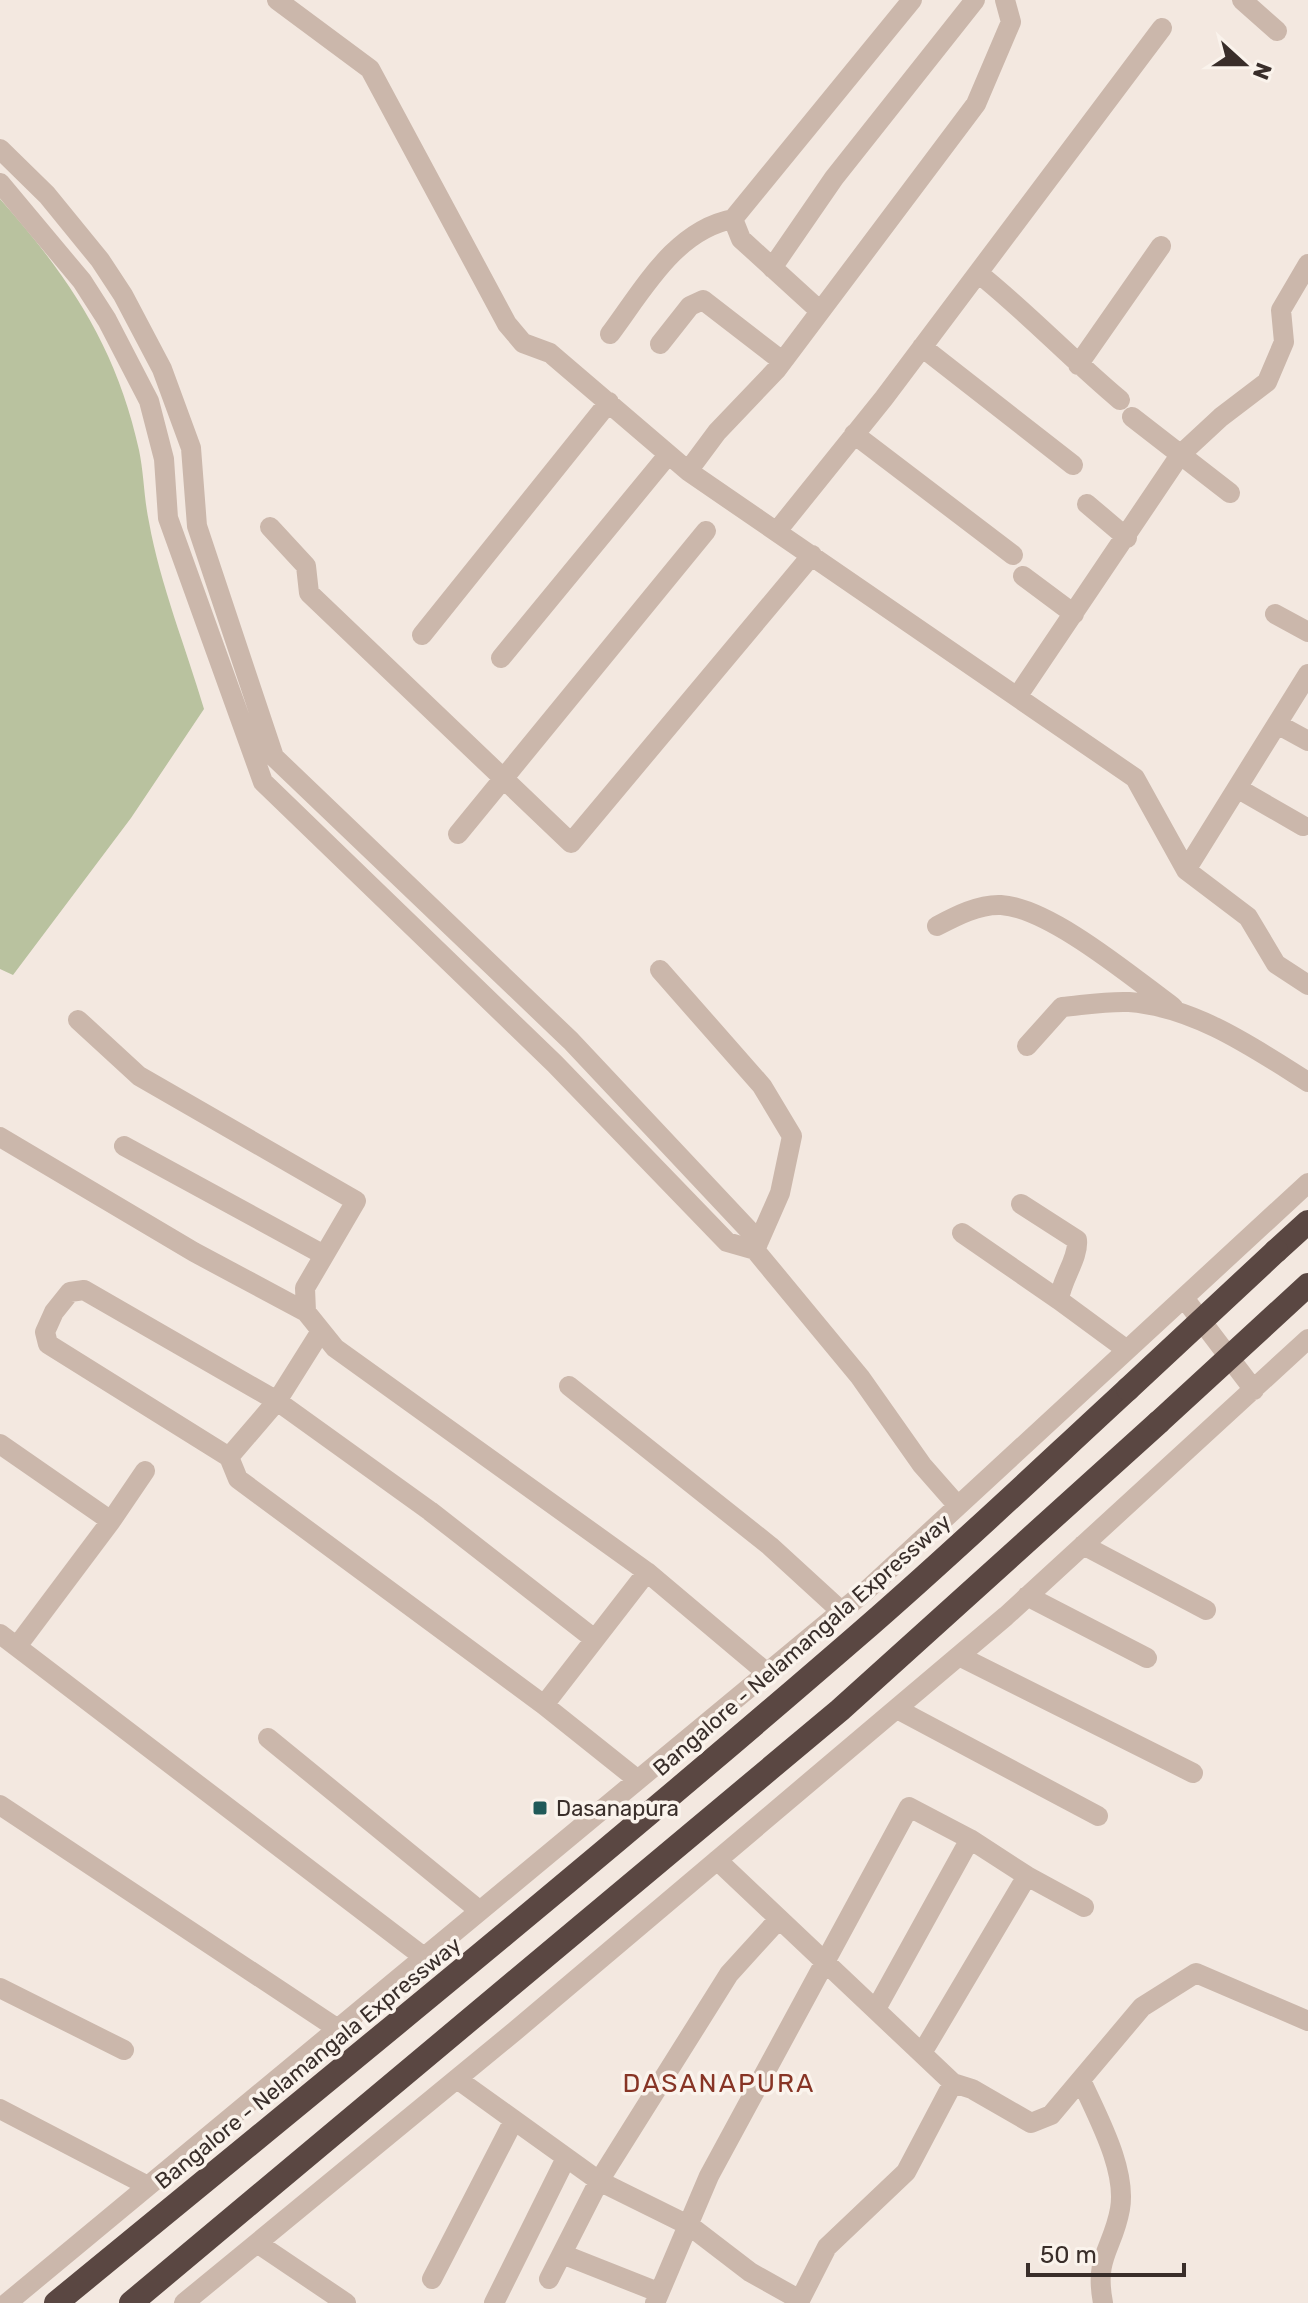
<svg xmlns="http://www.w3.org/2000/svg" width="1308" height="2303" viewBox="0 0 1308 2303" font-family="Rubik,sans-serif">
<style>
.green{fill:#b9c29f}
.lines{fill:none;stroke-linecap:round;stroke-linejoin:round}
.minor{stroke:#cbb7ab;stroke-width:20}
.highway{stroke:#5a4742;stroke-width:24}
.highway-bridge{stroke:#5a4742;stroke-width:24}
.poi-dot{fill:#205a59;stroke:#faf3ec;stroke-width:3}
.labels{text-anchor:middle;dominant-baseline:central;stroke-width:7;stroke-linejoin:round;paint-order:stroke}
.street-label{font-size:22px;fill:#392e2a;stroke:#faf3ec}
.poi-label{font-size:22px;fill:#392e2a;stroke:#faf3ec;text-anchor:start}
.quarter-label{font-size:26px;letter-spacing:2px;fill:#873425;stroke:#faf3ec}
</style>
<rect width="100%" height="100%" fill="#f3e8e0"/>
<path class="green" d="M 0,199 C 68,275 117,348 139,450 C 144,474 144,499 149,522 C 160,584 186,648 204,709 L 131,818 L 13,975 L 0,969 Z"/>
<g class="lines">
<path class="minor" d="M 277,0 L 370,69 L 507,324 L 523,343 L 550,353 L 688,471 L 1135,778 L 1186,870 L 1248,917 L 1276,964 L 1308,985
M 1242,0 L 1277,31
M 0,149 L 47,195 L 100,260 L 123,295 L 162,369 L 191,448 L 197,526 L 274,757 L 571,1041 L 759,1241
M 0,183 L 82,281 L 107,320 L 149,401 L 164,459 L 168,518 L 263,782 L 555,1064 L 727,1242 L 755,1250 L 860,1377 L 922,1465 L 958,1506
M 772,268 L 834,178 L 975,0
M 978,273 C 1028,313 1071,359 1120,400
M 820,311 L 741,239 L 733,219 L 912,0
M 610,334 C 643,290 675,230 733,219
M 660,344 L 690,306 L 703,300 L 782,361
M 922,347 L 1073,465
M 1078,365 L 1161,246
M 1132,417 L 1230,493
M 854,434 L 1013,555
M 688,471 L 717,432 L 777,369 L 976,104 L 1011,22 L 1005,0
M 1087,504 L 1127,538
M 270,527 L 306,566 L 309,593 L 571,843 L 812,555
M 777,531 L 884,398 L 1162,28
M 1023,576 L 1074,614
M 1275,614 L 1308,632
M 422,635 L 609,402
M 501,658 L 668,455
M 1017,697 L 1180,455 L 1221,417 L 1267,382 L 1284,342 L 1281,310 L 1308,264
M 1277,724 L 1308,741
M 1237,788 L 1303,826
M 458,834 L 706,531
M 1186,870 L 1308,674
M 937,926 C 956,916 979,904 1001,905 C 1050,908 1132,977 1173,1007
M 660,970 L 762,1086 L 792,1136 L 780,1193 L 755,1250
M 78,1020 L 139,1076 L 356,1201 L 305,1288 L 306,1312 L 335,1348 L 647,1572 L 767,1673
M 1027,1046 L 1062,1007 C 1084,1005 1107,1001 1129,1002 C 1195,1007 1254,1048 1308,1082
M 0,1137 L 194,1252 L 306,1312
M 124,1146 L 324,1255
M 1021,1204 L 1077,1240 C 1079,1258 1061,1280 1059,1300 L 1127,1350
M 962,1233 L 1059,1300
M 1184,1298 L 1254,1390
M 569,1386 L 770,1546 L 841,1611
M 0,1444 L 111,1521 L 18,1645
M 229,1457 L 277,1401 L 321,1331
M 111,1521 L 145,1471
M 1083,1545 L 1206,1610
M 1027,1596 L 1147,1658
M 0,1634 L 425,1958
M 593,1638 L 430,1511 L 277,1401 L 84,1290 L 70,1292 L 54,1312 L 45,1332 L 48,1344 L 229,1457 L 238,1479 L 544,1705 L 638,1780
M 959,1656 L 1193,1773
M 544,1705 L 647,1572
M 897,1709 L 1098,1816
M 268,1738 L 480,1911
M 0,1805 L 338,2029
M 1027,1876 L 1084,1907
M 0,1988 L 124,2050
M 876,2009 L 970,1839 L 1027,1876 L 922,2053
M 457,2079 L 599,2181 L 690,2226 L 750,2272 L 800,2300 L 827,2247 L 906,2172 L 953,2083 L 717,1860
M 1081,2080 C 1097,2116 1127,2169 1120,2209 C 1113,2249 1094,2256 1103,2303
M 953,2083 L 972,2089 L 1031,2123 L 1051,2115 L 1142,2007 L 1196,1973 L 1308,2021
M 0,2109 L 148,2186
M 257,2243 L 346,2303
M 562,2254 L 658,2292
M 432,2279 L 514,2120
M 549,2279 L 599,2181 L 729,1974 L 779,1919
M 7,2303 L 867,1590 L 1308,1183
M 184,2303 L 515,2031 L 1006,1616 L 1308,1339
M 494,2303 L 566,2158
M 655,2303 L 709,2176 L 909,1807 L 970,1839"/>
<path class="highway" d="M 1276,1251 L 1308,1222
M 56,2303 C 324,2083 594,1864 856,1637 C 949,1557 1038,1472 1128,1389
M 131,2303 L 840,1710 L 1159,1422"/>
<path class="highway-bridge" d="M 1128,1389 L 1276,1251
M 1159,1422 L 1308,1285"/>
</g>
<rect class="poi-dot" x="532" y="1800" width="16" height="16" rx="4"/>
<g class="labels">
<g class="street-label">
<text transform="translate(802 1645) rotate(-41)">Bangalore - Nelamangala Expressway</text>
<text transform="translate(308 2063) rotate(-39)">Bangalore - Nelamangala Expressway</text>
</g>
<g class="poi-label">
<text x="556" y="1808">Dasanapura</text>
</g>
<g class="quarter-label">
<text x="719" y="2083">DASANAPURA</text>
</g>
</g>
<g transform="translate(1244 64) rotate(111)" stroke="#faf3ec" stroke-width="6" paint-order="stroke">
<path d="M0-6L14 30L0 20L-14 30Z" fill="#392e2a"/>
<text y="-12" font-size="22" font-weight="bold" text-anchor="middle" fill="#392e2a">N</text>
</g>
<path d="M1028 2263v12h156v-12" fill="none" stroke="#392e2a" stroke-width="4"/>
<text x="1040" y="2263" font-size="24" fill="#392e2a" stroke="#faf3ec" stroke-width="6" paint-order="stroke">50 m</text>
</svg>
